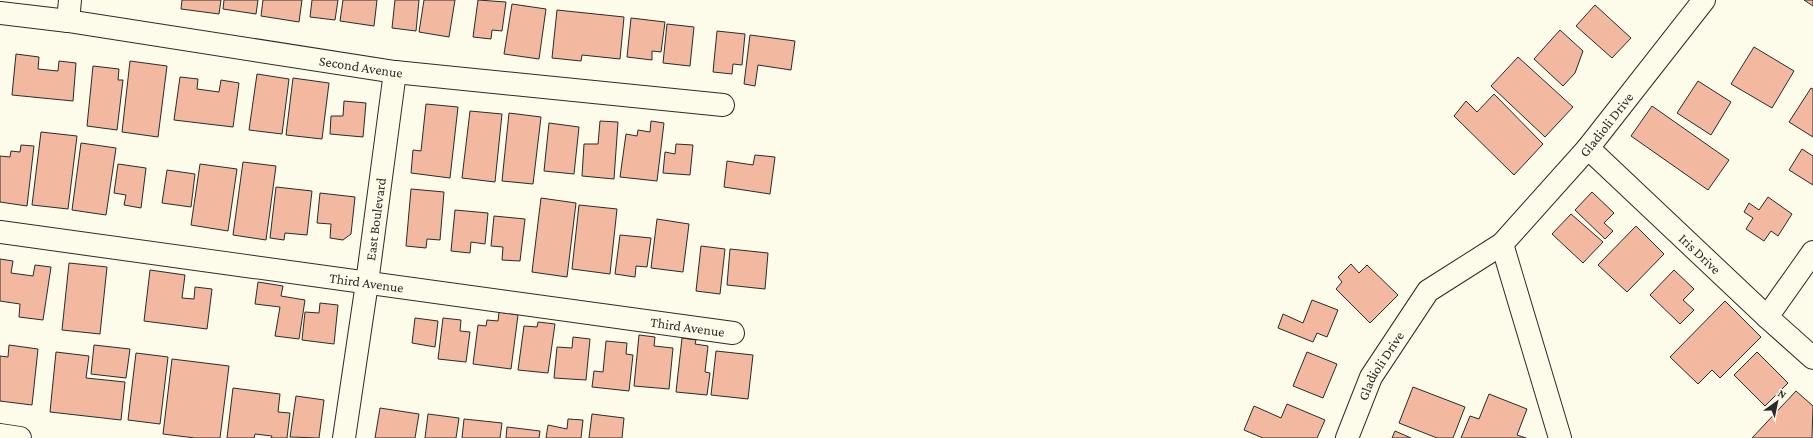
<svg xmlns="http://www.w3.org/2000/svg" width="1813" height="438" viewBox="0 0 1813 438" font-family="'Crimson Pro',serif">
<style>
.building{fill:#f2b8a0;stroke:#2b2b2b}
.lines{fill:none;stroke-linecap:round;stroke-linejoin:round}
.minor-casing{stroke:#2b2b2b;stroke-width:24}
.minor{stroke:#fdfbea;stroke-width:22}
.labels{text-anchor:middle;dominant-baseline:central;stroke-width:3;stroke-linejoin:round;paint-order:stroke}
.street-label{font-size:14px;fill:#2b2b2b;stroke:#fdfbea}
</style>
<rect width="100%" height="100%" fill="#fdfbea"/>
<path class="building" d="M 182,0 L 221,0 L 219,14 L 181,9 Z
M 224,0 L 258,0 L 256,14 L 223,9 Z
M 263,0 L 302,0 L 299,22 L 261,16 Z
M 312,0 L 338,0 L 335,20 L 310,17 Z
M 343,0 L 377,0 L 374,26 L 340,21 Z
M 395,0 L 419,0 L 416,31 L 392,28 Z
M 424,0 L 455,0 L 449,37 L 419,32 Z
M 478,0 L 506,2 L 502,31 L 492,30 L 491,39 L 473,37 Z
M 1804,0 L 1813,0 L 1813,6 Z
M 512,4 L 546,9 L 539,59 L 504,54 Z
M 1595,5 L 1631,38 L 1612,58 L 1576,26 Z
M 557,10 L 624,17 L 620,59 L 582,55 L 581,61 L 552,58 Z
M 631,18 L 665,22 L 661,52 L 652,51 L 652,60 L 627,57 Z
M 667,24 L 694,27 L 690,66 L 663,63 Z
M 1560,30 L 1583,51 L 1575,73 L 1563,86 L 1534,59 Z
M 717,31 L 745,34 L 742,65 L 733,64 L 732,74 L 713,72 Z
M 750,35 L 795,41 L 791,70 L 758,65 L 755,86 L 744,84 Z
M 1754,47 L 1794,71 L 1772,108 L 1731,84 Z
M 16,54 L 39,57 L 38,69 L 58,71 L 59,61 L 76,63 L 73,101 L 12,95 Z
M 1518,57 L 1573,107 L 1545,137 L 1491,86 Z
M 130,61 L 167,66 L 158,137 L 122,132 Z
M 93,66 L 119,69 L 118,80 L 123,80 L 117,130 L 87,126 Z
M 257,74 L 289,79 L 282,134 L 249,130 Z
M 180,77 L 198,79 L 197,89 L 219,92 L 221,80 L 239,83 L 233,127 L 174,120 Z
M 293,78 L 329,83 L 322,139 L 286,135 Z
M 1698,81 L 1731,102 L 1711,135 L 1677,113 Z
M 1811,88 L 1813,89 L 1813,137 L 1789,122 Z
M 1494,94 L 1543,144 L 1514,175 L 1454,116 L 1466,101 L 1477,112 Z
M 344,101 L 366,103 L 363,137 L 330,134 L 331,116 L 343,116 Z
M 426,104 L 458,107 L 450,178 L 411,173 L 413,150 L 421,151 Z
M 1652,106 L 1729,160 L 1708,190 L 1631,136 Z
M 470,111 L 502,114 L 495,182 L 462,178 Z
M 509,113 L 541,117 L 533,184 L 502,181 Z
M 600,121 L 618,122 L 614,179 L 582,176 L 584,144 L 598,144 Z
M 651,121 L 664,123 L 657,181 L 620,177 L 626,134 L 637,136 L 638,130 L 650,132 Z
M 549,123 L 579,127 L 574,174 L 544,171 Z
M 41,132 L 77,136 L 68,209 L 32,205 Z
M 81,143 L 116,148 L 106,215 L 72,210 Z
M 676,144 L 693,145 L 690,175 L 663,173 L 665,152 L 675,154 Z
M 21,145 L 34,146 L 27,206 L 0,202 L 0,156 L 10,157 L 11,151 L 20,152 Z
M 1802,149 L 1813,156 L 1813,185 L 1789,170 Z
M 755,155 L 775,157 L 770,194 L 724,187 L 727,161 L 753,165 Z
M 243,162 L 276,166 L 266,240 L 233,235 Z
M 118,164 L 146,168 L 141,208 L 124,205 L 126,195 L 114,193 Z
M 200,164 L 237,169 L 228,231 L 191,225 Z
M 167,170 L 195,174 L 191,207 L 162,203 Z
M 276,187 L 312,191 L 307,235 L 285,233 L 284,240 L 270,238 Z
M 411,189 L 444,192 L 440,240 L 427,239 L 426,248 L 406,246 Z
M 1592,192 L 1614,213 L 1604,223 L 1613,231 L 1605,239 L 1575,210 Z
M 320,193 L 355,197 L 351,234 L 343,240 L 330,238 L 331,224 L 317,223 Z
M 1768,197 L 1792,214 L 1778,236 L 1771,231 L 1764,241 L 1746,229 L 1753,218 L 1744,212 L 1749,203 L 1759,210 Z
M 541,198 L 576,203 L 567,277 L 532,272 Z
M 579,205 L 617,209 L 610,274 L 572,269 Z
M 455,210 L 488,213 L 485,244 L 471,242 L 470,253 L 451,251 Z
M 1571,214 L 1603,242 L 1583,263 L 1552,234 Z
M 494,216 L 525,219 L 520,261 L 502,260 L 503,247 L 491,246 Z
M 657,219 L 689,224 L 683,272 L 651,268 Z
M 1636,226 L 1664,254 L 1627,292 L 1598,265 Z
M 620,235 L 651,238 L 647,267 L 636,266 L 635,277 L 615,274 Z
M 701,246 L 725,249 L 720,294 L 696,291 Z
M 730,249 L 768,253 L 765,289 L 727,285 Z
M 0,259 L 13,261 L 11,273 L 33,276 L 35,265 L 51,267 L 43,320 L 19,317 L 20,304 L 0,301 Z
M 69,263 L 107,267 L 100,334 L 62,330 Z
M 1351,264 L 1359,273 L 1367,265 L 1398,295 L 1370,323 L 1336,289 L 1342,282 L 1338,277 Z
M 150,270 L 185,275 L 182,298 L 194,299 L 195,287 L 212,289 L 207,329 L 144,321 Z
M 1674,270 L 1694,289 L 1683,300 L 1694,310 L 1680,324 L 1650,295 Z
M 258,282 L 283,286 L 281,296 L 305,300 L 299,339 L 275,336 L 280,307 L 255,304 Z
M 1312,300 L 1338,310 L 1327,337 L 1317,333 L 1313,342 L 1278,328 L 1283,314 L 1303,323 Z
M 1725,301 L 1761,337 L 1720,378 L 1712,370 L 1698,384 L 1670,357 Z
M 320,303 L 338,305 L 334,344 L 302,340 L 305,312 L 319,313 Z
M 499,312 L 518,315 L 511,369 L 473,364 L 478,325 L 486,326 L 487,320 L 498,321 Z
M 415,318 L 438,321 L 435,347 L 412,343 Z
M 443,318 L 461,320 L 460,331 L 470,332 L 466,362 L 438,359 Z
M 538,322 L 555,324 L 548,373 L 518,370 L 524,326 L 537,327 Z
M 639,335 L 655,337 L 654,346 L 673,348 L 669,389 L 634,386 Z
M 573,337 L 590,339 L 586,380 L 554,378 L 557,347 L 572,348 Z
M 682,338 L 696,340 L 695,344 L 708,346 L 705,372 L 710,373 L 707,395 L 676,392 Z
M 606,341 L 627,343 L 626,354 L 633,355 L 629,391 L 592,387 L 594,371 L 603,372 Z
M 9,345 L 38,349 L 32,405 L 0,401 L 0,356 L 8,357 Z
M 94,345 L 130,349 L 126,378 L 91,374 Z
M 716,351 L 753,355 L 748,399 L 711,395 Z
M 56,352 L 89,356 L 86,378 L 125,382 L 121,420 L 50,412 Z
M 1307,352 L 1337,364 L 1323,398 L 1293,386 Z
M 1757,352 L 1788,383 L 1765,406 L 1734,375 Z
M 136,353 L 168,357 L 160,424 L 128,420 Z
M 172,359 L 229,366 L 220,438 L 195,438 L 163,434 Z
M 1413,387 L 1465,407 L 1453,438 L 1437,438 L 1399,423 Z
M 233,388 L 280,394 L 278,412 L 290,413 L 287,438 L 271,438 L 272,436 L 255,434 L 254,438 L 227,438 Z
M 1796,391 L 1813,406 L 1812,438 L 1752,438 Z
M 1489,394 L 1527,409 L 1517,435 L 1526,438 L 1461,438 L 1470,416 L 1479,419 Z
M 296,396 L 324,400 L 319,438 L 290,437 Z
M 1287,404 L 1325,420 L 1317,438 L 1263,438 L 1244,430 L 1254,406 L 1281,418 Z
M 380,408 L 419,414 L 415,438 L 375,438 Z
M 428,414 L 459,418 L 456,438 L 425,438 Z
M 592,414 L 624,418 L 622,438 L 589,438 Z
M 464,419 L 502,423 L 500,438 L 462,438 Z
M 568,419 L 583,420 L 581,438 L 546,438 L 548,425 L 567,429 Z
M 507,427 L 540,431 L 539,438 L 506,438 Z
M 1395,431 L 1411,438 L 1392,438 Z"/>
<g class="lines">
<defs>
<g id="minor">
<path id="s1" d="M 0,13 L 68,21 L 395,72 L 723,105"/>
<path d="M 68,21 L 70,0"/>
<path id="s2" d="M 1588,148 L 1767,317 L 1813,358"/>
<path id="s3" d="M 0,232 L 733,333"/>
<path d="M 1502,244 L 1560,438"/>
<path d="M 1767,317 L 1813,252"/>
<path d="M 0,435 L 20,438"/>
<path id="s4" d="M 344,438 L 367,283 L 395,72"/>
<path id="s5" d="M 1347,438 L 1371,377 L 1428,291 L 1502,244 L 1588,148 L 1704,0"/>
</g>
</defs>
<use href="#minor" class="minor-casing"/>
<use href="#minor" class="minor"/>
</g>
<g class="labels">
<g class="street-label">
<text stroke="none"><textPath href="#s1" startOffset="365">Second Avenue</textPath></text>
<text stroke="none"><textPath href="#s5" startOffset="415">Gladioli Drive</textPath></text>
<text stroke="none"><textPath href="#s4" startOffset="221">East Boulevard</textPath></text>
<text stroke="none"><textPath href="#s2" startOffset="154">Iris Drive</textPath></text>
<text stroke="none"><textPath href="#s3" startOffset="370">Third Avenue</textPath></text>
<text stroke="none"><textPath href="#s3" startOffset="694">Third Avenue</textPath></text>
<text stroke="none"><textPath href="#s5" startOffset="80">Gladioli Drive</textPath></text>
</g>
</g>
<g transform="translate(1777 402) rotate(33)" stroke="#fdfbea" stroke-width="3" paint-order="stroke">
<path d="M0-3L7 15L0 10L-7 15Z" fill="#2b2b2b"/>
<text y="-6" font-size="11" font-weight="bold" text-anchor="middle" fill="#2b2b2b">N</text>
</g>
</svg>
